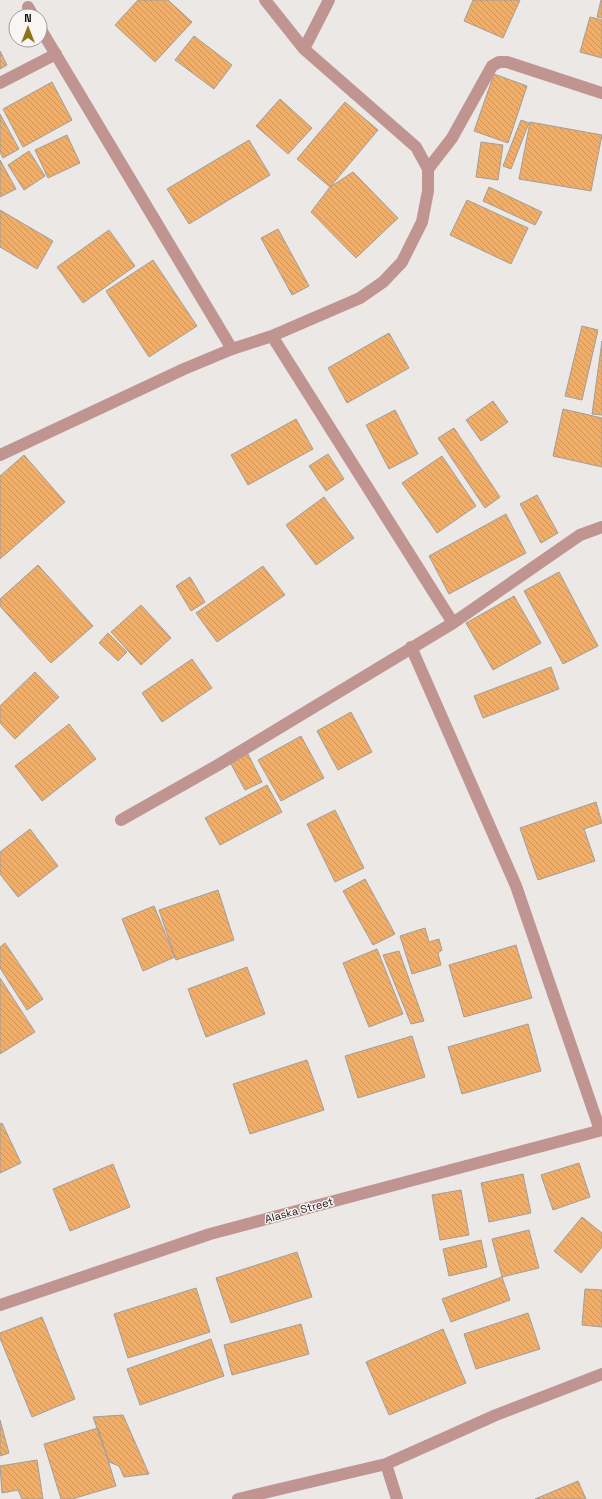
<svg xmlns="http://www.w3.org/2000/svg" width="602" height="1499" viewBox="0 0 602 1499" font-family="'Space Grotesk',sans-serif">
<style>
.building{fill:url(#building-back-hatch);stroke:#a19e9c}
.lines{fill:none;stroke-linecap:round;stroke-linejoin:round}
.minor{stroke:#c09490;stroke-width:12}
.labels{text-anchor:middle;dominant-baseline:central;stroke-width:3;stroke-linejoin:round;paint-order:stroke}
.street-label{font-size:11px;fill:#161515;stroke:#f8f5f2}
</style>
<defs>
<pattern id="building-back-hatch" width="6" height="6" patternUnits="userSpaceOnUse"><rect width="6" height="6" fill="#f2ad66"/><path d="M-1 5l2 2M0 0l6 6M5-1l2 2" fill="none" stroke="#cf9458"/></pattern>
</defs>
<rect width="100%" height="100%" fill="#ebe8e5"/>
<path class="building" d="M 138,0 L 168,0 L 192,22 L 155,62 L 115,25 Z
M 473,0 L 520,0 L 503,38 L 464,21 Z
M 601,0 L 602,0 L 602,18 L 597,17 Z
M 590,17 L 602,20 L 602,58 L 580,52 Z
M 194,36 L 232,65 L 214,89 L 175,60 Z
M 0,51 L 7,65 L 0,69 Z
M 494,74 L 527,86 L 508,143 L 474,131 Z
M 52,82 L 72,120 L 23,147 L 3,109 Z
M 280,99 L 312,128 L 288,154 L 256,126 Z
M 345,102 L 378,130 L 330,187 L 297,159 Z
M 0,114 L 19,149 L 3,158 L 0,152 Z
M 521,120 L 529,123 L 511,169 L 503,166 Z
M 530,122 L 602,135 L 591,191 L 519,179 Z
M 67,135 L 80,163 L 48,178 L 35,150 Z
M 249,140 L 270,175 L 189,224 L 167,189 Z
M 481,142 L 503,145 L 498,180 L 476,177 Z
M 29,151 L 45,176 L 24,190 L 8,165 Z
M 0,160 L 16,189 L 0,197 Z
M 353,172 L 398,218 L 356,258 L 311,212 L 330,187 Z
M 489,187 L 542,212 L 535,225 L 483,201 Z
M 467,200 L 528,228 L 511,264 L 450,235 Z
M 0,210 L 53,241 L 37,269 L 0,247 Z
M 278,229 L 309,286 L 292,295 L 261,238 Z
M 109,230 L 135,266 L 83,303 L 57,267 Z
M 153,260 L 197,326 L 149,357 L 106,291 Z
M 582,326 L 598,330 L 582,400 L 565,396 Z
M 389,333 L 409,368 L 347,403 L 328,368 Z
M 602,341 L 602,415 L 592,414 Z
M 493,401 L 508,422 L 481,441 L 466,420 Z
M 563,409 L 602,418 L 602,467 L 553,456 Z
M 395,410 L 418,454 L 389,469 L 366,425 Z
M 296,419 L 313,449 L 248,485 L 231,455 Z
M 454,428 L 500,497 L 485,508 L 438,438 Z
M 328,454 L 344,479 L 326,491 L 309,466 Z
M 24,455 L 65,502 L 0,559 L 0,476 Z
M 442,456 L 476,506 L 437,533 L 402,483 Z
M 537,495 L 558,533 L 541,543 L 520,504 Z
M 324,497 L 354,538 L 316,565 L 286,525 Z
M 506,514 L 526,553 L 449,594 L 429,556 Z
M 38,565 L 93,626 L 51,663 L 0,606 L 0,599 Z
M 263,566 L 285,595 L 217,642 L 196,613 Z
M 559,572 L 598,646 L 563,664 L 524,591 Z
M 190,577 L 205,602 L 191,611 L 176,586 Z
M 514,596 L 541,643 L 493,670 L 466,623 Z
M 141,605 L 171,638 L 141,665 L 111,632 Z
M 108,633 L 127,652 L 118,661 L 99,643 Z
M 192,659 L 212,688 L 162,722 L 142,693 Z
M 551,667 L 559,689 L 483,718 L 474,696 Z
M 35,672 L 59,697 L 15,739 L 0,723 L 0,706 Z
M 351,712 L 372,752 L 338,770 L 317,731 Z
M 69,724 L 96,759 L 42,801 L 15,766 Z
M 301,736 L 324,778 L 281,801 L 258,760 Z
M 248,754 L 262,782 L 245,790 L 230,762 Z
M 267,785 L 282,812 L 220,845 L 205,818 Z
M 596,802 L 602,823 L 584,829 L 595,861 L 538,880 L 520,828 Z
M 335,810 L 364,868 L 335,882 L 307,824 Z
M 30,829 L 58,866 L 18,897 L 0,874 L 0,852 Z
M 365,879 L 395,934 L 373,945 L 343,891 Z
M 218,890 L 234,940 L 176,960 L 159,910 Z
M 154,906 L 175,957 L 143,971 L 122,919 Z
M 425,928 L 429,942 L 439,939 L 442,950 L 438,953 L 441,965 L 412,974 L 400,936 Z
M 5,943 L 43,999 L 27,1010 L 0,968 L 0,947 Z
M 516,945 L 532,998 L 464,1017 L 449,965 Z
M 377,949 L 403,1014 L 369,1027 L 343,963 Z
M 399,951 L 424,1021 L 411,1024 L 383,955 Z
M 247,967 L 265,1014 L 206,1037 L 188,989 Z
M 0,978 L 35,1032 L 0,1054 Z
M 528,1024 L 541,1071 L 462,1094 L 448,1047 Z
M 412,1036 L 425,1077 L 358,1098 L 345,1056 Z
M 307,1060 L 324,1110 L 250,1134 L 233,1084 Z
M 2,1123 L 21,1163 L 0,1173 L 0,1124 Z
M 579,1163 L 590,1197 L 553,1210 L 541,1175 Z
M 113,1164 L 130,1207 L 70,1231 L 53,1189 Z
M 523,1174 L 531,1213 L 489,1222 L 481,1183 Z
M 461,1190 L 469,1235 L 440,1240 L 432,1195 Z
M 582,1217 L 602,1233 L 602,1247 L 581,1273 L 554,1251 Z
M 529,1230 L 539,1268 L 502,1277 L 492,1239 Z
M 481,1240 L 487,1267 L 449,1276 L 443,1249 Z
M 297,1252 L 312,1297 L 231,1323 L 216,1278 Z
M 502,1277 L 510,1300 L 451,1322 L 442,1299 Z
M 196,1288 L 210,1332 L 128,1358 L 114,1314 Z
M 585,1289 L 602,1290 L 602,1327 L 582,1325 Z
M 528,1313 L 540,1349 L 476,1369 L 464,1334 Z
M 42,1317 L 75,1399 L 32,1417 L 0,1338 L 0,1333 Z
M 301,1324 L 309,1354 L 232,1375 L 224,1345 Z
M 443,1329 L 466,1383 L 389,1415 L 366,1362 Z
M 211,1339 L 224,1376 L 140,1405 L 127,1369 Z
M 123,1415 L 149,1474 L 124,1477 L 119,1466 L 109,1462 L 93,1417 Z
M 0,1420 L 9,1453 L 0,1456 Z
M 98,1428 L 116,1486 L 72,1499 L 61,1499 L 44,1444 Z
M 37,1460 L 43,1499 L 22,1499 L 18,1490 L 2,1493 L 0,1466 Z
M 578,1481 L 586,1499 L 535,1499 Z"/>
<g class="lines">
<path class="minor" d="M 28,7 L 33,16
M 40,28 L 232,349
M 304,49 L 329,0
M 0,83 L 56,54
M 428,169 L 452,138 L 492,66 L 499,62 L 507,62 L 602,93
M 272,336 L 453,623
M 0,455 L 184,369 L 232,349 L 272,336 L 360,298 L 383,282 L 402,262 L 422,222 L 428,191 L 428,169 L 416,147 L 304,49 L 265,0
M 411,647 L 516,886 L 600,1130
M 121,820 L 218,765 L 453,623 L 580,535 L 602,527
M 0,1305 L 210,1234 L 602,1130
M 238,1499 L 386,1464
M 397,1499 L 386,1464 L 496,1415 L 602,1374"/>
</g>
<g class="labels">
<g class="street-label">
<text transform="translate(299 1210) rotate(-15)">Alaska Street</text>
</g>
</g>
<g transform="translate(28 28)"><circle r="19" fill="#f8f5f2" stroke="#9e9b9a"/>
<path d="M0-3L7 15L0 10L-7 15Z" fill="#8a7619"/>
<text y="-6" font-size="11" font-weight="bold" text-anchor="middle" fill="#161515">N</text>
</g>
</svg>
